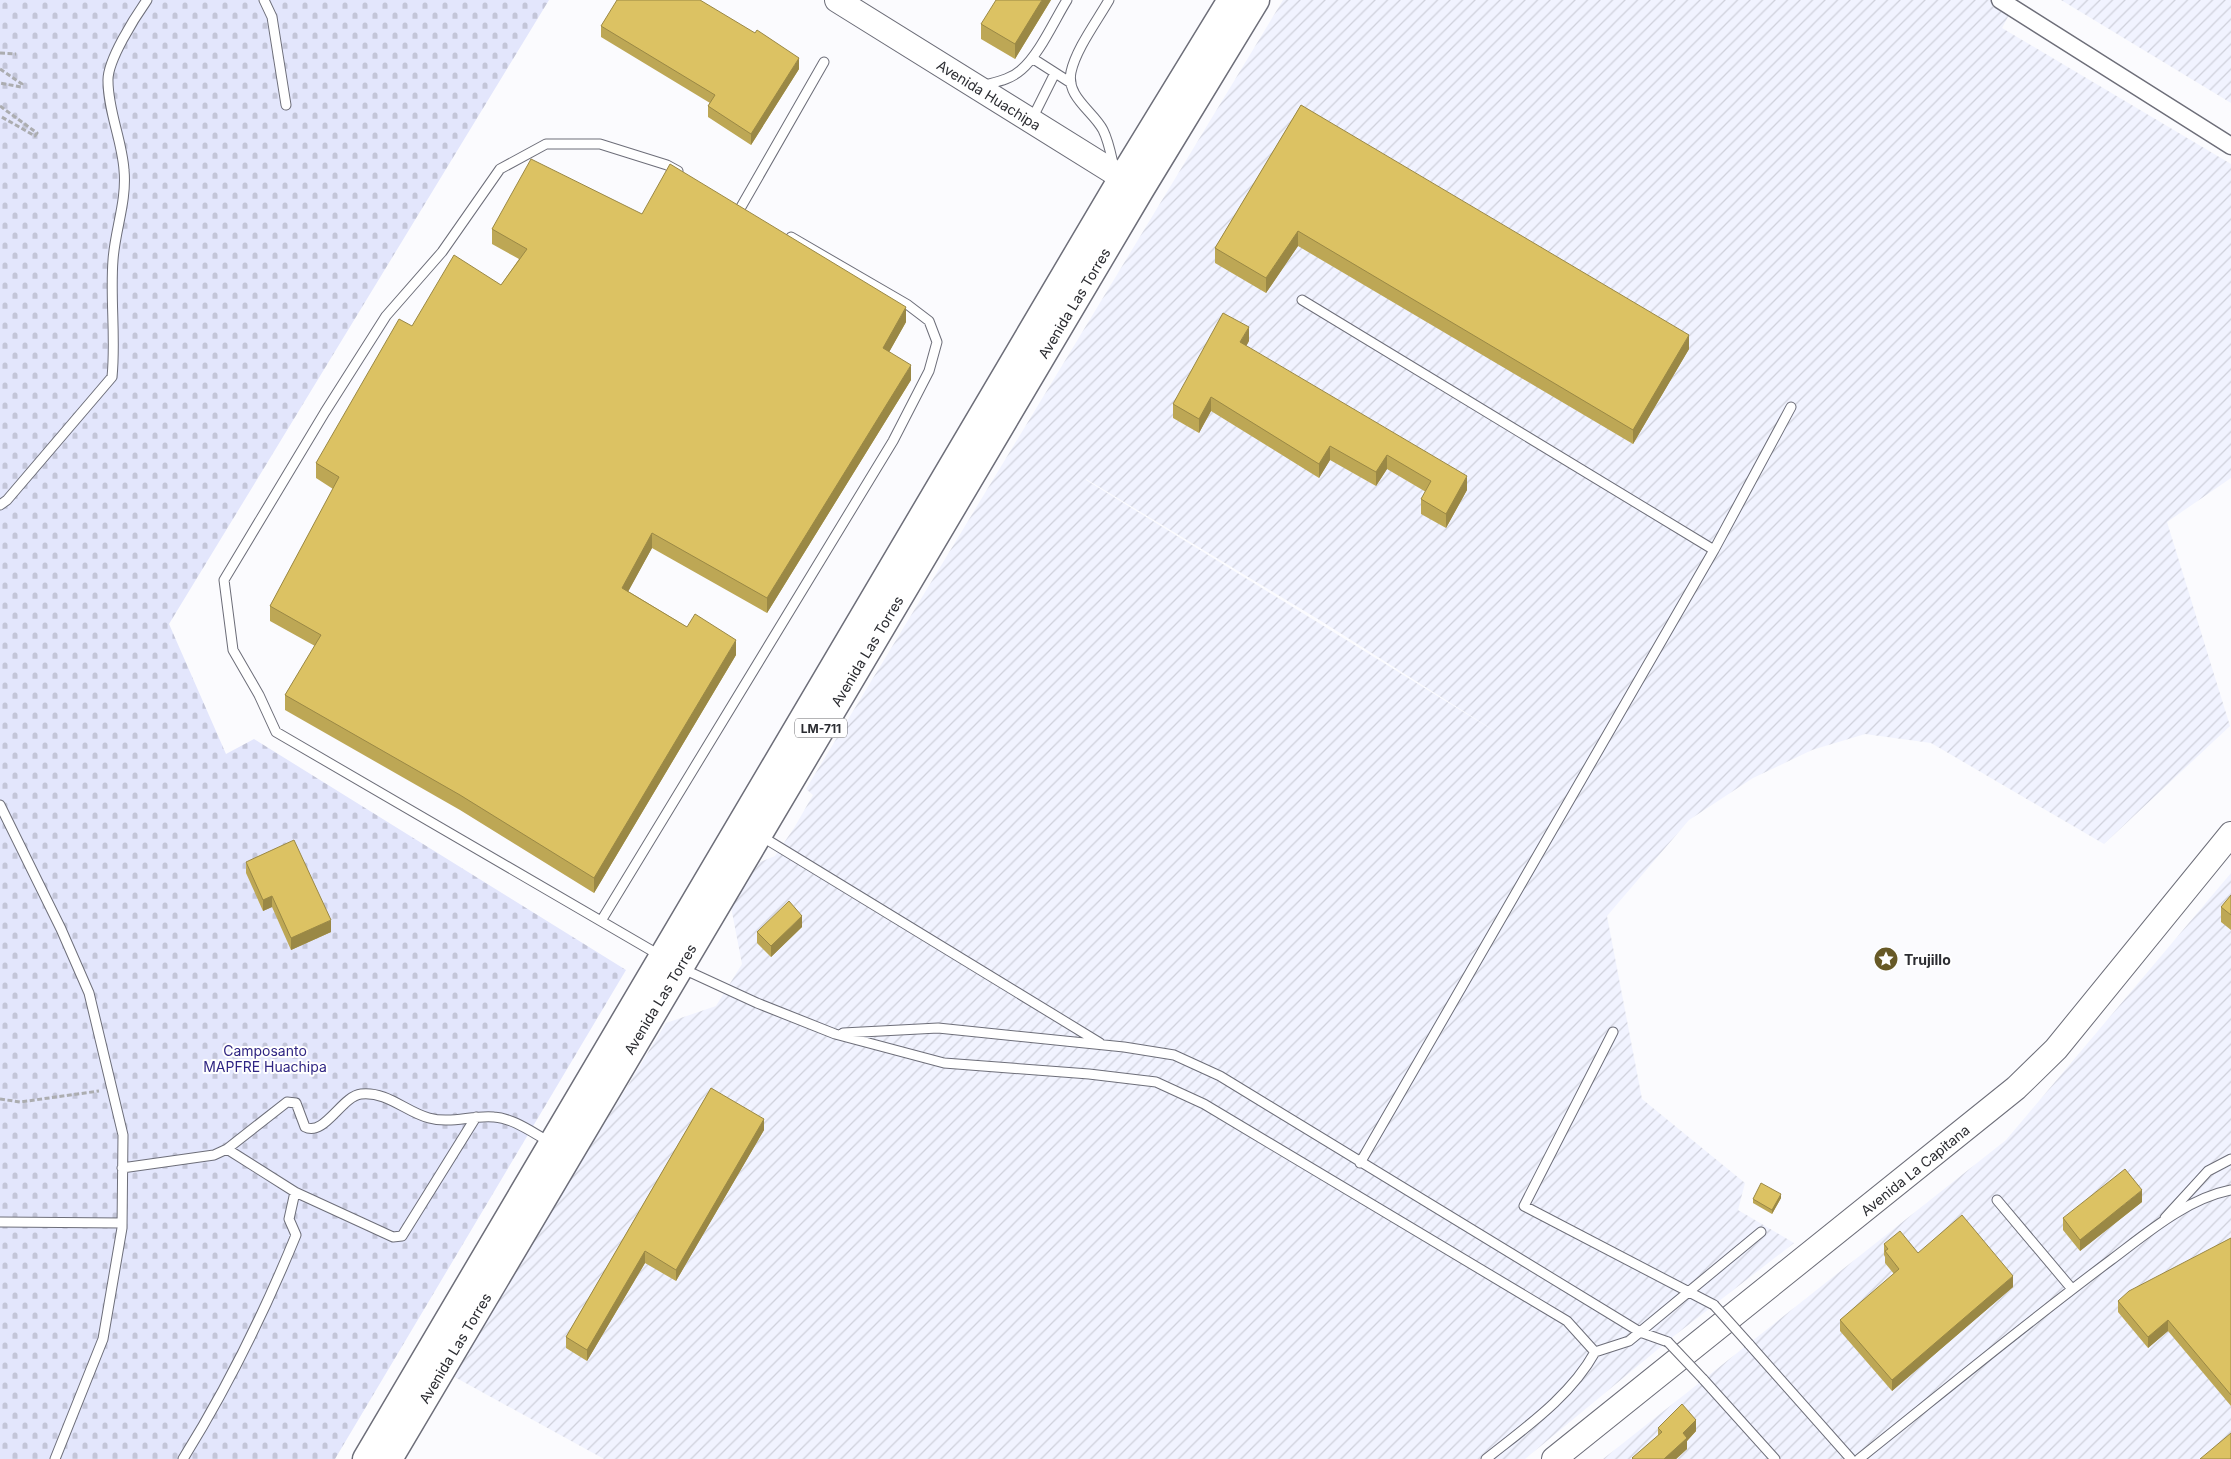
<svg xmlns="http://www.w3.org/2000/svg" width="2231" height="1459" viewBox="0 0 2231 1459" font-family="Inter,sans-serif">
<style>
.industrial{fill:url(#industrial-furrows);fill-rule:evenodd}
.cemetery{fill:url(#cemetery-stones)}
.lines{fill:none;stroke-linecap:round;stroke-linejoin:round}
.lane-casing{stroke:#6d6e79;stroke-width:11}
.street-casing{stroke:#6d6e79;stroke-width:19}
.secondary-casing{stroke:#6d6e79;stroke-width:26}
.primary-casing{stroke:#6d6e79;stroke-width:29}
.path{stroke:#acadb0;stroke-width:3;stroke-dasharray:5 2.5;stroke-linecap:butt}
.lane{stroke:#fff;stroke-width:9}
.street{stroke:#fff;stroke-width:16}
.secondary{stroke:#fff;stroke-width:24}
.primary{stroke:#fff;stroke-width:26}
.lane-bridge-casing{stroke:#6d6e79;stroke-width:11;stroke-linecap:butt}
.lane-bridge{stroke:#fff;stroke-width:9}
.wall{fill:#bda755}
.shaded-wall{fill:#9a8845}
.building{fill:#dcc263;stroke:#9a8845}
.labels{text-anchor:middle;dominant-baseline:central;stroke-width:4;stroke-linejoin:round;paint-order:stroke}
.shield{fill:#fff;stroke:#6b6b6f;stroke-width:1}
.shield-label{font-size:12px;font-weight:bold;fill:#2b2c31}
.street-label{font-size:14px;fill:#2b2c31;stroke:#fff}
.poi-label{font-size:14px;font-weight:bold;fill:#2b2c31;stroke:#fff;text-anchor:start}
.park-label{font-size:14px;fill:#302683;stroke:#fff}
</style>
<defs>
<pattern id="industrial-furrows" width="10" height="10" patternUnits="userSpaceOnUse" patternTransform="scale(1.25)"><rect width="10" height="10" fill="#f1f3ff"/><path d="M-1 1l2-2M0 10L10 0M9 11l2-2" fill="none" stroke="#cfd0db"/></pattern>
<pattern id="cemetery-stones" width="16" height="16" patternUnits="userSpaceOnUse" patternTransform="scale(1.25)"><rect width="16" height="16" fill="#e3e6fc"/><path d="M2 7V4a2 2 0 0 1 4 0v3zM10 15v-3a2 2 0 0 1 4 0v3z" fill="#c3c5d8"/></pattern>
</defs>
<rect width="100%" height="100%" fill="#fbfbfe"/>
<path class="industrial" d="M 1283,0 L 2017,0 L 2002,28 L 2231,164 L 2231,478 L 2167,522 L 2230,726 L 2104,844 L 1931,743 L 1865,734 L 1812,750 L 1753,778 L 1689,820 L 1607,916 L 1642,1099 L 1745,1183 L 1738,1210 L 1794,1243 L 1674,1336 L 1525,1459 L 604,1459 L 451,1375 L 666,1023 L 716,1006 L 742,964 L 731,907 L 760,862 L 775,856 L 794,828 L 813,795 L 806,789 ZM 1086,479 L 1321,621 L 1509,740 L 1086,480 Z
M 2061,0 L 2231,0 L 2231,103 Z
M 2231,873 L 2231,1459 L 1603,1459 L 2006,1140 Z"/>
<path class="cemetery" d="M 0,0 L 549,0 L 169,624 L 226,754 L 254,739 L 626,970 L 335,1459 L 0,1459 Z"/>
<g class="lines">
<defs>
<path id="lane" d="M 264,0 L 272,17 L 286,105
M 1109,0 C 1097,21 1076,49 1071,72 C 1066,97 1093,111 1103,130 C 1109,142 1111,155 1114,168
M 1032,58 L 1071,83
M 981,86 C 995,82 1010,80 1021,70 C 1039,55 1054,21 1067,0
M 1032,119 L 1055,73
M 741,207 L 824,62
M 1302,300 L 1714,550
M 0,505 L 7,500 L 112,377 C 116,338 110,299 113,260 C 115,230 127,201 124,170 C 122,140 108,111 108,81 C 107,61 135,17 147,0
M 0,805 L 61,929 L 89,993 L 123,1135 L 122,1228 L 103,1339 L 55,1459
M 761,836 L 1100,1043
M 601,921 L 893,441 L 929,371 L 937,342 L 929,321 L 908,305 L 791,237
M 661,956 L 276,732 L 259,695 L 233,650 L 224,580 L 325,412 L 386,316 L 442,252 L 500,169 L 546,144 L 600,144 L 667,165 L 678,171
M 681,968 L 757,1003 L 835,1034 L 944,1063 L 1089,1074 L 1156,1082 L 1204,1104 L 1567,1321 L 1595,1352
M 1613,1032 L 1524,1206 L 1714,1305
M 843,1033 L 938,1028 L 1124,1047 L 1174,1055 L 1220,1076 L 1640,1332 L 1761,1232
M 1360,1163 L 1714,550 L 1791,407
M 122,1168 L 214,1155 L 227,1149 L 287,1102 L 296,1103 L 305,1127 C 324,1137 342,1096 361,1094 C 387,1091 406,1112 429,1118 C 450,1124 472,1115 494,1117 C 513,1118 533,1133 550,1142
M 295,1192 L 393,1237 L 402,1236 L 476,1117
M 1997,1200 L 2072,1289
M 2165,1218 L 2208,1171 L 2231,1159
M 0,1222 L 122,1223
M 1749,1344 L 1851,1459
M 1703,1379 L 1775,1459
M 183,1459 C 229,1385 263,1316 296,1235 L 289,1219 L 295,1192 L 227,1149
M 1486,1459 C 1526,1427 1570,1397 1595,1352 L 1629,1341 L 1640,1332 L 1668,1342
M 1859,1459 C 1943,1392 2025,1324 2111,1260 C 2147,1233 2186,1199 2231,1190"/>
<path id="street" d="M 2000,0 L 2231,146"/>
<path id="secondary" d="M 837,0 L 1139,188
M 1554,1459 L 2016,1088 L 2056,1049 L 2231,834"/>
<path id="primary" d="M 366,1459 L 1122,178 L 1231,0
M 389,1459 L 1141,189 L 1256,0"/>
</defs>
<use href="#lane" class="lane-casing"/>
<use href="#street" class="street-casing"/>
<use href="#secondary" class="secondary-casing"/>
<use href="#primary" class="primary-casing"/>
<path class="path" d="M 0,53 L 16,54
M 0,69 L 22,84 L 21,87 L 0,83
M 0,106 L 37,133 L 35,136 L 0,116
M 0,1099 L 20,1102 L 99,1091"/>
<use href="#lane" class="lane"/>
<use href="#street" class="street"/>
<use href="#secondary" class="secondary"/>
<use href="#primary" class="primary"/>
<defs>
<path id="lane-bridge" d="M 1714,1305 L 1749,1344
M 1668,1342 L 1703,1379"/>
</defs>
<use href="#lane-bridge" class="lane-bridge-casing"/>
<use href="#lane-bridge" class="lane-bridge"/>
</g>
<path class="wall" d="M 1051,0 L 1015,59 L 981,39 L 981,24 Z
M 601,26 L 799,69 L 751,145 L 708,117 L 708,106 L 710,103 L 601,37 Z
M 1301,105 L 1689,349 L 1633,444 L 1298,246 L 1266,293 L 1215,263 L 1215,248 Z
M 642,214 L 906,322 L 889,352 L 911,380 L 767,613 L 652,548 L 628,591 L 687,627 L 736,655 L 594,893 L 460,810 L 285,710 L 285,695 L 315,646 L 270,621 L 270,606 L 333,489 L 316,478 L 316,463 L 501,285 L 519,259 L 492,244 L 492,229 Z
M 1249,341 L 1246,346 L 1467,490 L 1446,528 L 1421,514 L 1421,499 L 1426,492 L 1387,469 L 1376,486 L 1330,460 L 1319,478 L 1211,411 L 1199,433 L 1173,418 L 1173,404 Z
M 246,862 L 331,932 L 291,950 L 272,907 L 263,911 L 246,873 Z
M 2231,895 L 2231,930 L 2221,922 L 2221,907 Z
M 802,927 L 771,957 L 757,943 L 757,932 Z
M 711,1088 L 764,1130 L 676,1281 L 645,1263 L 587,1361 L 566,1348 L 566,1337 Z
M 1781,1198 L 1772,1214 L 1753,1203 L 1753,1199 Z
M 2142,1202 L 2080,1251 L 2063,1230 L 2063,1218 Z
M 2231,1238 L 2231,1406 L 2168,1331 L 2148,1348 L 2118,1312 L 2118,1301 Z
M 1884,1244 L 1918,1253 L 2013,1287 L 1892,1391 L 1840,1331 L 1840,1320 L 1894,1274 L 1885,1263 L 1885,1257 L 1884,1255 Z
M 1658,1428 L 1696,1431 L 1687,1441 L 1687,1449 L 1676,1459 L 1632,1459 L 1632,1458 L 1658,1436 Z"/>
<path class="shaded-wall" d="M 1042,0 L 1051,0 L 1015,59 L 1015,44 Z
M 799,58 L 799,69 L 751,145 L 751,134 Z
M 1298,231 L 1298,246 L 1266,293 L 1266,278 Z
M 906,307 L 906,322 L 883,363 L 883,348 Z
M 1249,327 L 1249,341 L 1240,357 L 1240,342 Z
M 1689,335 L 1689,349 L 1633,444 L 1633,430 Z
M 911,365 L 911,380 L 767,613 L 767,598 Z
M 1211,397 L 1211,411 L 1199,433 L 1199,419 Z
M 1330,446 L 1330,460 L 1319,478 L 1319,464 Z
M 1387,455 L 1387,469 L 1376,486 L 1376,472 Z
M 1467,476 L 1467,490 L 1446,528 L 1446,514 Z
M 652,533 L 652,548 L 622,603 L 622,588 Z
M 736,640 L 736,655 L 594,893 L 594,878 Z
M 272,896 L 272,907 L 263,911 L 263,900 Z
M 802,916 L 802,927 L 771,957 L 771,946 Z
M 331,920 L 331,932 L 291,950 L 291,938 Z
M 764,1119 L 764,1130 L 676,1281 L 676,1270 Z
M 2142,1190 L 2142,1202 L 2080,1251 L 2080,1240 Z
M 1781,1194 L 1781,1198 L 1772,1214 L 1772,1210 Z
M 645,1251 L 645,1263 L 587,1361 L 587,1350 Z
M 2013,1276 L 2013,1287 L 1892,1391 L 1892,1380 Z
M 2168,1320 L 2168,1331 L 2148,1348 L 2148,1337 Z
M 1696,1420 L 1696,1431 L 1687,1441 L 1687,1449 L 1676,1459 L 1664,1459 L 1683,1433 Z"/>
<path class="building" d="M 617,0 L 700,0 L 755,33 L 757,30 L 799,58 L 751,134 L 708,106 L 715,95 L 601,26 Z
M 996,0 L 1042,0 L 1015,44 L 981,24 Z
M 1301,105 L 1689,335 L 1633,430 L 1298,231 L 1266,278 L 1215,248 Z
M 531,159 L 642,214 L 670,164 L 906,307 L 883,348 L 911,365 L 767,598 L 652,533 L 622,588 L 687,627 L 695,614 L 736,640 L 594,878 L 460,795 L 285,695 L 321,635 L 270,606 L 339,477 L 316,463 L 399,319 L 412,326 L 454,255 L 501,285 L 527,249 L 492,229 Z
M 1223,313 L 1249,327 L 1240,342 L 1467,476 L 1446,514 L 1421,499 L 1431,481 L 1387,455 L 1376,472 L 1330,446 L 1319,464 L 1211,397 L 1199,419 L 1173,404 Z
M 294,840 L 331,920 L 291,938 L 272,896 L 263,900 L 246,862 Z
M 2231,895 L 2231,915 L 2221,907 Z
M 789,901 L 802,916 L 771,946 L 757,932 Z
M 711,1088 L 764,1119 L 676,1270 L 645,1251 L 587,1350 L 566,1337 Z
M 2125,1169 L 2142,1190 L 2080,1240 L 2063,1218 Z
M 1761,1183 L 1781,1194 L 1772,1210 L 1753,1199 Z
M 1962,1215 L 2013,1276 L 1892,1380 L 1840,1320 L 1899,1269 L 1885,1251 L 1888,1249 L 1884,1244 L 1900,1231 L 1918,1253 Z
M 2231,1238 L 2231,1395 L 2168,1320 L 2148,1337 L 2118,1301 L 2129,1291 Z
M 1682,1404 L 1696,1420 L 1683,1433 L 1687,1438 L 1664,1459 L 1633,1459 L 1632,1458 L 1662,1432 L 1658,1428 Z
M 2231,1433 L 2231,1459 L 2200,1459 Z"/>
<defs>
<symbol id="sight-disc" viewBox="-11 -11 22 22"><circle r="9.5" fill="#675926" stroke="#fff"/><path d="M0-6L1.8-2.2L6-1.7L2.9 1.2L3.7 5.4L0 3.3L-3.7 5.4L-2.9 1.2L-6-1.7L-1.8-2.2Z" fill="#fff"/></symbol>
</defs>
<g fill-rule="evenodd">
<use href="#sight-disc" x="1872" y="945" width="28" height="28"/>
</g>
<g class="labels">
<rect class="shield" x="795" y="718.5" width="52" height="19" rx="4"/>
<g class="shield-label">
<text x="821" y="728">LM-711</text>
</g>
<g class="street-label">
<text transform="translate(989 95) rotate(32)">Avenida Huachipa</text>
<text transform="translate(1074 303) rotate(-59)">Avenida Las Torres</text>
<text transform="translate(867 651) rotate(-59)">Avenida Las Torres</text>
<text transform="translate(660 999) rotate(-59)">Avenida Las Torres</text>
<text transform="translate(1915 1170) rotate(-39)">Avenida La Capitana</text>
<text transform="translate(455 1348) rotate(-59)">Avenida Las Torres</text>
</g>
<g class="poi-label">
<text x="1904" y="959">Trujillo</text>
</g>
<g class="park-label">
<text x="265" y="1050">Camposanto<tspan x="265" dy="16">MAPFRE Huachipa</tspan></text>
</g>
</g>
</svg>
